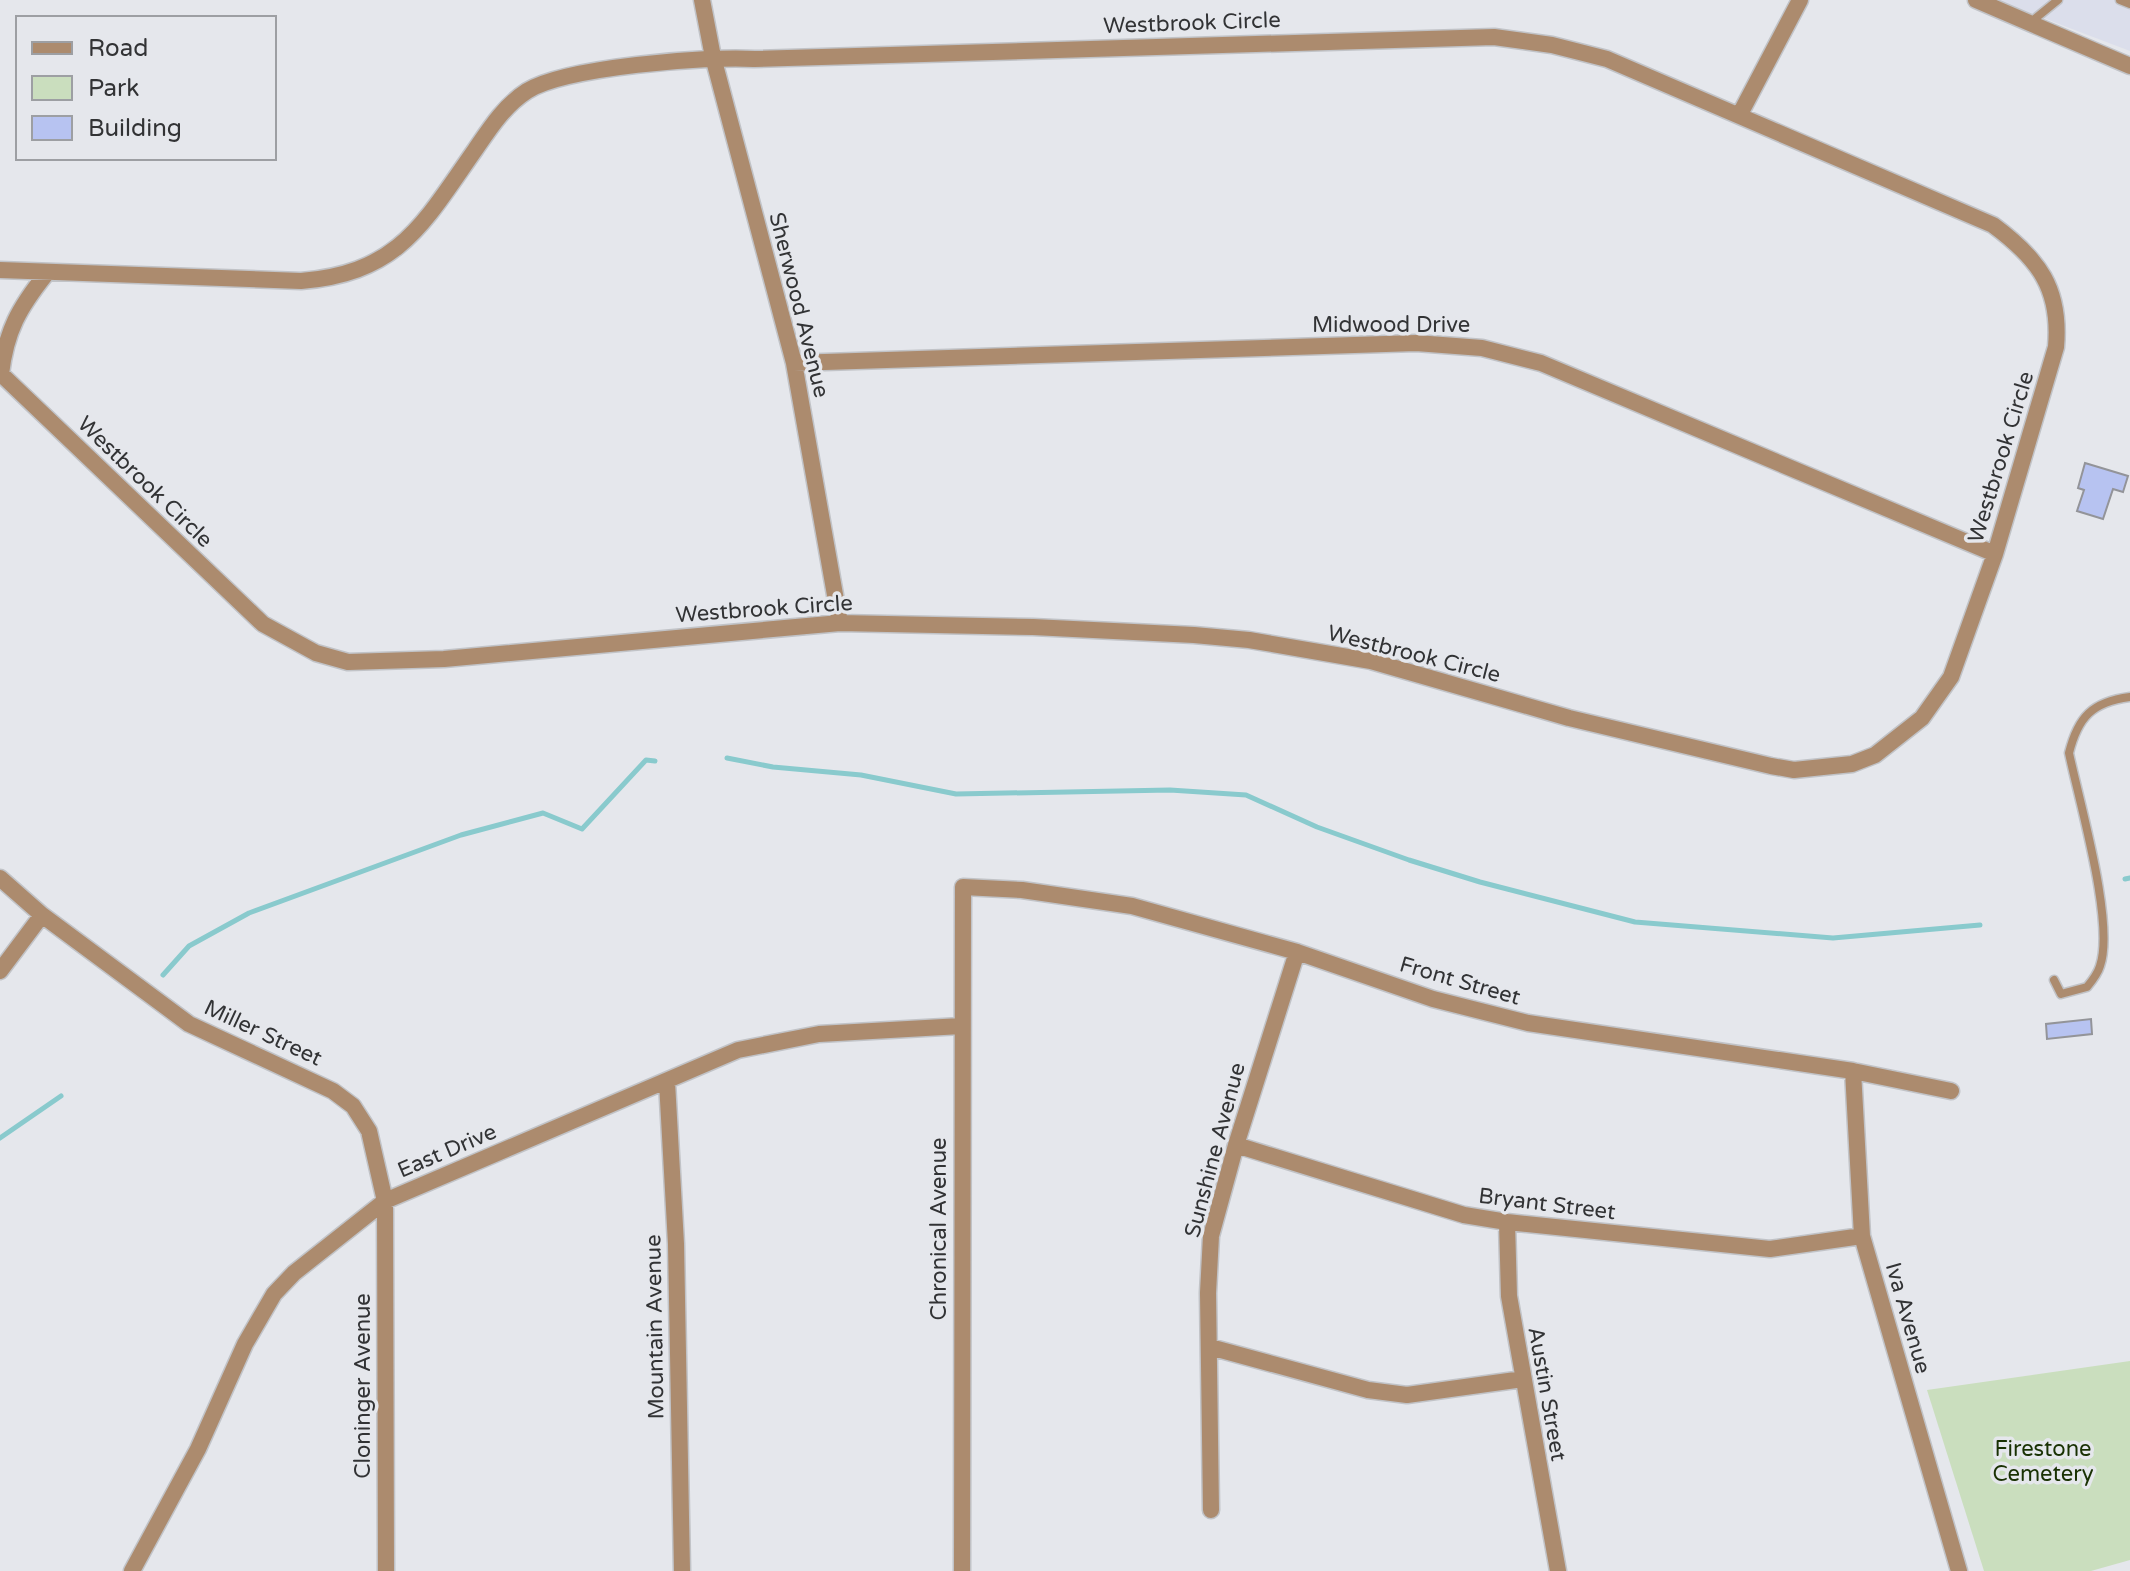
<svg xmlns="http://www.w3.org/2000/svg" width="2130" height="1571" viewBox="0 0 2130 1571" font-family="'Varela Round',sans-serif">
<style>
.built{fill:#dbdeeb}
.green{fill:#cadebe}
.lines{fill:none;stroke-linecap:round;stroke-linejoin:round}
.stream{stroke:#89cacd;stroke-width:5}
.building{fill:#b7c3f1;stroke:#939499;stroke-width:2}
.lane-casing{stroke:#c1c3c7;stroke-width:11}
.street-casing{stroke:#c1c3c7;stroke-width:19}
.lane{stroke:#ac8b6e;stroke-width:8}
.street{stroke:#ac8b6e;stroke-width:16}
.labels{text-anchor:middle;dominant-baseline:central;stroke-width:7;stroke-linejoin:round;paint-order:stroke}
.street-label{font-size:22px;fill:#323335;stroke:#e5e7ec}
.park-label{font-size:22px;fill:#193103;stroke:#e5e7ec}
</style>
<rect width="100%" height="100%" fill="#e5e7ec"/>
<path class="built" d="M 1996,0 L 2130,0 L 2130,51 Z"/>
<path class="green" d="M 2130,1361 L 2130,1560 L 2091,1571 L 1984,1571 L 1927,1390 Z"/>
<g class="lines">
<path class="stream" d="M 727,758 L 773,767 L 861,775 L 956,794 L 1170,790 L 1246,795 L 1317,827 L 1409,860 L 1480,882 L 1635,922 L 1833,938 L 1980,925
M 2125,879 L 2130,878
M 163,975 L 189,946 L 249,913 L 461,835 L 543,813 L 582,829 L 646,760 L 655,761
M 0,1138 L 61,1096"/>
</g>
<path class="building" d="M 2085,463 L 2128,476 L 2123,492 L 2113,489 L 2103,519 L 2077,511 L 2084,490 L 2078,488 Z
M 2091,1019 L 2092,1034 L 2047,1039 L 2046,1024 Z"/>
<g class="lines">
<defs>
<path id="lane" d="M 2120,0 L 2130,4
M 2031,22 L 2058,0
M 2054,980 L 2061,994 L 2087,987 C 2092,981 2098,973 2100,966 C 2115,923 2079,801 2069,753 C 2078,717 2092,702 2130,697"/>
<path id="street" d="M 702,0 L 713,57 L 794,363 L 840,623
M 1976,0 L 2130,66
M 1740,114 L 1800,0
M 0,270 L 301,281 C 399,273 423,224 475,150 C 490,128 504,106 527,91 C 565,67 707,56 754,59 L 1494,37 L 1552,45 L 1607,59 L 1993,225 C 2039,259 2061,289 2056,347 L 1995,554 L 1951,677 L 1922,718 L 1875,755 L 1852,764 L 1794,770 L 1771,766 L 1569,718 L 1371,661 L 1249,640 L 1194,635 L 1033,627 L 840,623 L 444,659 L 348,662 L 316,653 L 263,624 L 1,374 C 6,331 19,308 46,274
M 794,363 L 1416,343 L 1482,348 L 1541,363 L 1995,554
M 0,878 L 42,915 L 189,1024 L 333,1091 L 353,1106 L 369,1131 L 385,1201 L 386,1571
M 0,971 L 42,915
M 1853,1071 L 1862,1236 L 1959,1571
M 667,1082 L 676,1244 L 682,1571
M 1236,1145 L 1464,1215 L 1507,1222 L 1770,1249 L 1862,1236
M 1507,1222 L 1509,1296 L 1558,1571
M 1210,1347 L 1368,1390 L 1407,1395 L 1523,1379
M 1211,1510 L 1208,1293 L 1211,1236 L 1236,1145 L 1297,952
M 132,1571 L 198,1449 L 245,1344 L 274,1294 L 294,1273 L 385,1201 L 738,1050 L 819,1034 L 961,1026
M 962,1571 L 963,887 L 1022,890 L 1132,906 L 1297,952 L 1433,999 L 1528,1023 L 1853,1071 L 1951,1091"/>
</defs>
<use href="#lane" class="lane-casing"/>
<use href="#street" class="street-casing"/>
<use href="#lane" class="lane"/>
<use href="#street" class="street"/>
</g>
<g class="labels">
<g class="street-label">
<text transform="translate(1192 23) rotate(-2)">Westbrook Circle</text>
<text transform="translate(799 305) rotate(76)">Sherwood Avenue</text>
<text x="1391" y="325">Midwood Drive</text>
<text transform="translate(2001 457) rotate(-73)">Westbrook Circle</text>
<text transform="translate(145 482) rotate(44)">Westbrook Circle</text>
<text transform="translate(764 609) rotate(-4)">Westbrook Circle</text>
<text transform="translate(1414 654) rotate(14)">Westbrook Circle</text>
<text transform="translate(1460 981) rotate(16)">Front Street</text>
<text transform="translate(263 1033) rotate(25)">Miller Street</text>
<text transform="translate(1215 1150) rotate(-75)">Sunshine Avenue</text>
<text transform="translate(447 1151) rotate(-23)">East Drive</text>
<text transform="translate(1547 1204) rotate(7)">Bryant Street</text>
<text transform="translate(939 1229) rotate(-90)">Chronical Avenue</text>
<text transform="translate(1908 1318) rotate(74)">Iva Avenue</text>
<text transform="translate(655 1327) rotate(-91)">Mountain Avenue</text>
<text transform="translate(363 1386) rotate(-90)">Cloninger Avenue</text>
<text transform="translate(1547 1394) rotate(80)">Austin Street</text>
</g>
<g class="park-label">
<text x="2043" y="1449">Firestone<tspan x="2043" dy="25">Cemetery</tspan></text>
</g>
</g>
<rect x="16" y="16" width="260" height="144" fill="#e5e7ec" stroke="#9d9fa3" stroke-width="2"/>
<rect x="32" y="42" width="40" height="12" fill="#ac8b6e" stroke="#9d9fa3" stroke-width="2"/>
<text x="88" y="56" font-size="24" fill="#323335">Road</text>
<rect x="32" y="76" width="40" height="24" fill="#cadebe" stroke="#9d9fa3" stroke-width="2"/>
<text x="88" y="96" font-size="24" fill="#323335">Park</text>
<rect x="32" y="116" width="40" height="24" fill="#b7c3f1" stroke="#9d9fa3" stroke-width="2"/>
<text x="88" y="136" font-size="24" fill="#323335">Building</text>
</svg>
